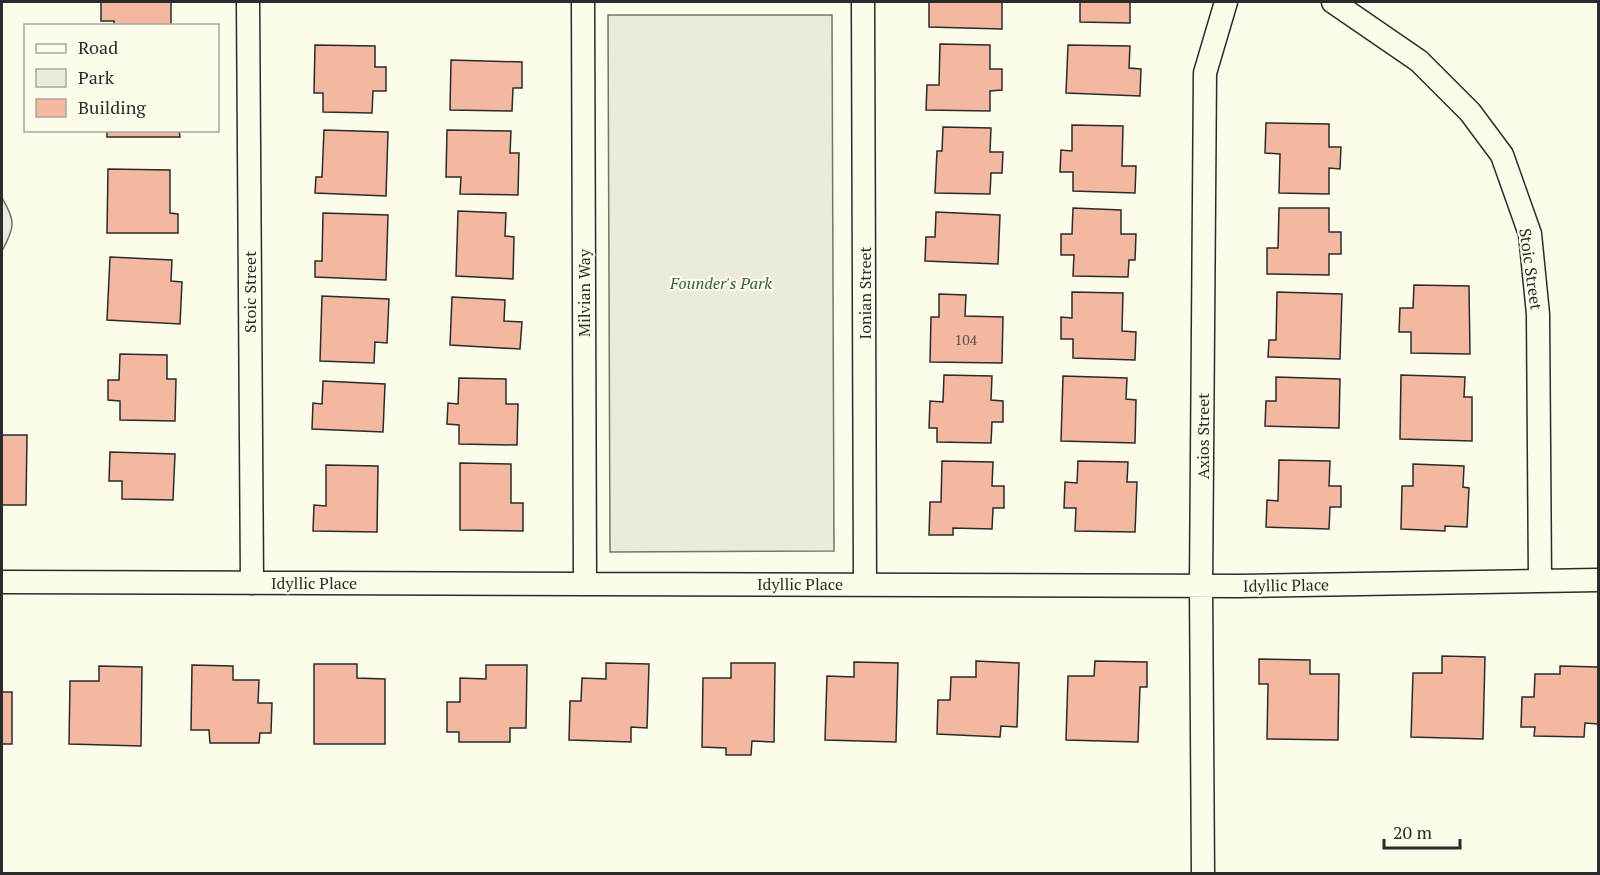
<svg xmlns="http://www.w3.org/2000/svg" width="1600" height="875" viewBox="0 0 1600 875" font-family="'PT Serif',serif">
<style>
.green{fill:#ecebdb;stroke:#74746e;stroke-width:1.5}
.building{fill:#f2b8a0;stroke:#2b2b2b;stroke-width:1.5}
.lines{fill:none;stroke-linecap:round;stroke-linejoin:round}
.street-casing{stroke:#2b2b2b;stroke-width:25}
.street{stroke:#fdfbea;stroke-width:22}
.labels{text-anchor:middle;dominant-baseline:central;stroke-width:4.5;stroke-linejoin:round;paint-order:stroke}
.number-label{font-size:14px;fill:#5d4e48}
.street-label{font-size:16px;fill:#2b2b2b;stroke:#fdfbea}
.park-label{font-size:16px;font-style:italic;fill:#34623c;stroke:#fdfbea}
</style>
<rect width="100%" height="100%" fill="#fdfbea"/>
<path class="green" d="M 608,15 L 832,15 L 834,551 L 610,552 Z
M 2,198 C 16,221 15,227 2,251 Z"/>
<path class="building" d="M 101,2 L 171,2 L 171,26 L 114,26 L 114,21 L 101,21 Z
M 929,2 L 1002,2 L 1002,29 L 929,27 Z
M 1080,2 L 1130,2 L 1130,23 L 1080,22 Z
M 940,44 L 990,45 L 990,69 L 1002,69 L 1002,90 L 990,91 L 990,111 L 926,110 L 927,85 L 939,85 Z
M 315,45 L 375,46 L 375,67 L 386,67 L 386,91 L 373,91 L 372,113 L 323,112 L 323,93 L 314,93 Z
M 1068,45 L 1130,46 L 1129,68 L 1141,69 L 1140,96 L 1066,93 Z
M 451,60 L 522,62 L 522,88 L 513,88 L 512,111 L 450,110 Z
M 1266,123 L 1329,124 L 1329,147 L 1341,147 L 1340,169 L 1329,168 L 1329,194 L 1279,193 L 1280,154 L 1265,153 Z
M 1072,125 L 1123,126 L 1122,166 L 1136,166 L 1135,193 L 1073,191 L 1073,172 L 1060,172 L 1061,150 L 1072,151 Z
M 943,127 L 991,128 L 990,152 L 1003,152 L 1002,173 L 991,173 L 990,194 L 935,193 L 937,151 L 942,151 Z
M 107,130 L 179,130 L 180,137 L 107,137 Z
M 324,130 L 388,132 L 386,196 L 315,193 L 316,177 L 322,177 Z
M 447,130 L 511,131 L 510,153 L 519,153 L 518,195 L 460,194 L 461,177 L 446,177 Z
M 108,169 L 170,170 L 170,213 L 178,214 L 178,233 L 107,233 Z
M 1073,208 L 1121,210 L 1121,234 L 1136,234 L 1135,260 L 1129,260 L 1128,277 L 1073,276 L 1074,255 L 1061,255 L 1061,234 L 1072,234 Z
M 1279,208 L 1329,208 L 1329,232 L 1341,232 L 1341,254 L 1329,254 L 1329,275 L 1267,274 L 1267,248 L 1278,248 Z
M 458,211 L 506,213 L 505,236 L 514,237 L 513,279 L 456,276 Z
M 936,212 L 1000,215 L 998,264 L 925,261 L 926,237 L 935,237 Z
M 323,213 L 388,215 L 386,280 L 315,277 L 315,261 L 322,261 Z
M 110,257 L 172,260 L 171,281 L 182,282 L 180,324 L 107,320 Z
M 1414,285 L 1469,286 L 1470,354 L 1411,353 L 1411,332 L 1399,332 L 1400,308 L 1413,308 Z
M 1072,292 L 1123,293 L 1122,331 L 1136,332 L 1135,360 L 1073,358 L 1073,339 L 1061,339 L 1061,317 L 1072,318 Z
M 1277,292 L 1342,294 L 1340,359 L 1268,357 L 1269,340 L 1276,340 Z
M 939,294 L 966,295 L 965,316 L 1003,317 L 1002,363 L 930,362 L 931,317 L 939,317 Z
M 322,296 L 389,299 L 387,343 L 375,342 L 374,363 L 320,361 Z
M 452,297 L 505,300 L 504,321 L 522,322 L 520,349 L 450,345 Z
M 120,354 L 167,355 L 167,379 L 176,379 L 175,421 L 120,420 L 120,401 L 108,400 L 108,380 L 119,380 Z
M 944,375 L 992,376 L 991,400 L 1003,401 L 1003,422 L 992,422 L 991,443 L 937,442 L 937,428 L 929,428 L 930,401 L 943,402 Z
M 1401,375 L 1465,377 L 1464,397 L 1472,397 L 1472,441 L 1400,439 Z
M 1063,376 L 1127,378 L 1126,399 L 1136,400 L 1135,443 L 1061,441 Z
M 1276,377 L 1340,379 L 1339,428 L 1265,426 L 1266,401 L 1276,401 Z
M 459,378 L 506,379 L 506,404 L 518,404 L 517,445 L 459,444 L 459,425 L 447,424 L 448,403 L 458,404 Z
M 323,381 L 385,384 L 383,432 L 312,429 L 313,403 L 322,404 Z
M 2,435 L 27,435 L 26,505 L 2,505 Z
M 110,452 L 175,454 L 173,500 L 122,499 L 122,481 L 109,481 Z
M 1279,460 L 1330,461 L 1329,486 L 1341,486 L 1341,507 L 1330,507 L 1329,529 L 1266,527 L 1267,500 L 1278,501 Z
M 942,461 L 993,462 L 992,486 L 1004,486 L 1004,508 L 993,508 L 992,529 L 953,528 L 953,535 L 929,535 L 930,502 L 941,502 Z
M 1078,461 L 1128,462 L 1127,482 L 1137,482 L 1135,532 L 1075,531 L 1076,508 L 1064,508 L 1065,482 L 1077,483 Z
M 460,463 L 511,464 L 511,503 L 523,503 L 523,531 L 460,530 Z
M 1413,464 L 1464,466 L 1463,487 L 1469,488 L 1467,527 L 1445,526 L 1445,531 L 1401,529 L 1402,486 L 1413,486 Z
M 326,465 L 378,466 L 377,532 L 313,531 L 314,505 L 326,506 Z
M 1442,656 L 1485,657 L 1483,739 L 1411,737 L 1413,673 L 1442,673 Z
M 1259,659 L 1310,660 L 1310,674 L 1339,674 L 1338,740 L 1267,739 L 1268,684 L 1259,684 Z
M 976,661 L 1019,663 L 1017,727 L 1001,726 L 1000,737 L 937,734 L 938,700 L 950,700 L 951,677 L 976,677 Z
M 1095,661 L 1147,662 L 1147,687 L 1140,687 L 1138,742 L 1066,740 L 1068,676 L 1094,676 Z
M 854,662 L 898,663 L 896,742 L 825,740 L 827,676 L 854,677 Z
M 606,663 L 649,664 L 647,728 L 631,727 L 631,742 L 569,740 L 570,701 L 581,701 L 582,678 L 606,679 Z
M 731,663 L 775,663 L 774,742 L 752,741 L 751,755 L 726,755 L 726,748 L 702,747 L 703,678 L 731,678 Z
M 314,664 L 357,664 L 357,678 L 385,679 L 385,744 L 314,744 Z
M 192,665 L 233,666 L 233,680 L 259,680 L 258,703 L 272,703 L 271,733 L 260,733 L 259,743 L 210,743 L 209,730 L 191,730 Z
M 486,665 L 527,665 L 526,728 L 510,728 L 510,742 L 459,742 L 459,732 L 447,732 L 447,702 L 460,702 L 460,678 L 486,679 Z
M 99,666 L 142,667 L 141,746 L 69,744 L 70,681 L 99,681 Z
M 1560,666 L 1598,667 L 1598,724 L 1585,723 L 1584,737 L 1534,736 L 1535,727 L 1521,727 L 1522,697 L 1534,697 L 1535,674 L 1560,674 Z
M 2,692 L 12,692 L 12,744 L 2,744 Z"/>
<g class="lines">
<defs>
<path id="street" d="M 248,2 L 252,583
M 583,2 L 585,584
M 863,2 L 865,585
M 1333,2 L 1419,61 L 1470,112 L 1502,155 L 1530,234 L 1538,314 L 1540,581
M 2,582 L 1240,586 L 1598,580
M 1203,874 L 1201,586 L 1205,73 L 1226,2"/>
</defs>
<use href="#street" class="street-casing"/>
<use href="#street" class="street"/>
</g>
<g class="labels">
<g class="number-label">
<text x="966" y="339">104</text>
</g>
<g class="street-label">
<text transform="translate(1531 269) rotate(82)">Stoic Street</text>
<text transform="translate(250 292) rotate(-90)">Stoic Street</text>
<text transform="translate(584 293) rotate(-90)">Milvian Way</text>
<text transform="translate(865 293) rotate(-90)">Ionian Street</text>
<text transform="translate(1203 436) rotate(-90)">Axios Street</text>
<text x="314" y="583">Idyllic Place</text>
<text x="800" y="584">Idyllic Place</text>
<text transform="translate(1286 585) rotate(-1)">Idyllic Place</text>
</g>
<g class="park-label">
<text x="721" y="283">Founder's Park</text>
</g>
</g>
<rect width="1600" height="875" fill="none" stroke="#2b2b2b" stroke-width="6"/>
<rect x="24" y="24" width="195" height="108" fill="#fdfbea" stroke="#a9a89e" stroke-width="1.5"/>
<rect x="36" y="44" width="30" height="9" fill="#fdfbea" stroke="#a9a89e" stroke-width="1.5"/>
<text x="78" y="54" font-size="18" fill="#2b2b2b">Road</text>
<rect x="36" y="69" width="30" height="18" fill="#ecebdb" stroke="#a9a89e" stroke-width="1.5"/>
<text x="78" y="84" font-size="18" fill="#2b2b2b">Park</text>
<rect x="36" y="99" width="30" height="18" fill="#f2b8a0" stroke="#a9a89e" stroke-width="1.5"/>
<text x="78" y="114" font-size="18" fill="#2b2b2b">Building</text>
<path d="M1384 839v9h76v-9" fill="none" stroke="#2b2b2b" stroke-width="3"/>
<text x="1393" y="839" font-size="18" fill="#2b2b2b" stroke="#fdfbea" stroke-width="4.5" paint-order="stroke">20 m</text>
</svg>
